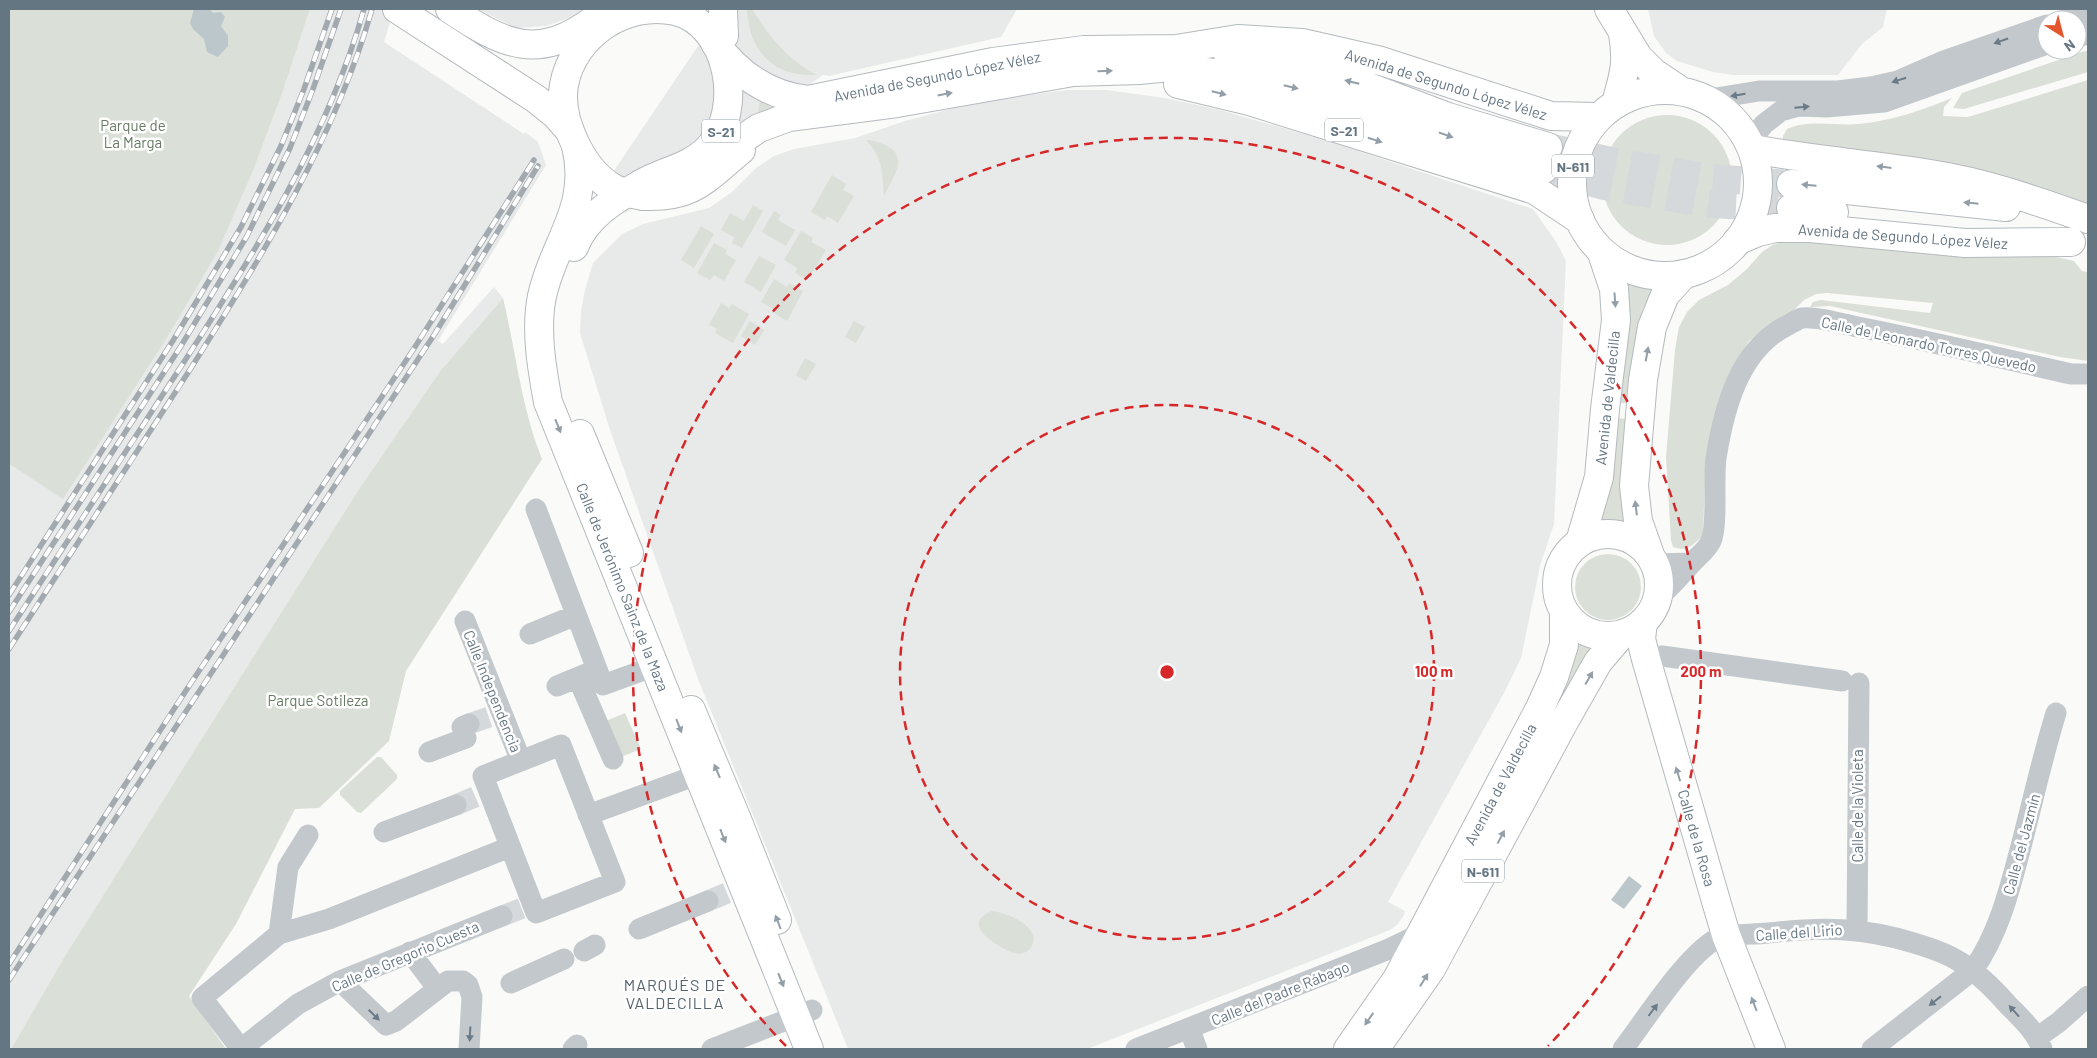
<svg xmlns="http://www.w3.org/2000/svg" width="2097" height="1058" viewBox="0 0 2097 1058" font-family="Barlow,sans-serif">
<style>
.built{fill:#e8e9e9}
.green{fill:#dadfd7}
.water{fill:#bbc7cb}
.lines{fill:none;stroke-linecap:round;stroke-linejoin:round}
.street-tunnel{stroke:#d5d9db;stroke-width:21;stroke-dasharray:21 11;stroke-linecap:butt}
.primary-tunnel{stroke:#d5d9db;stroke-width:28;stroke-dasharray:28 14;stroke-linecap:butt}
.secondary-casing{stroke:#b3babf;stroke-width:30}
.primary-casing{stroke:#b5babe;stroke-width:30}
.highway-casing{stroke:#b4b9bd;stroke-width:30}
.street{stroke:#c3c8cc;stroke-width:21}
.secondary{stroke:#fff;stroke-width:28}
.primary{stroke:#fff;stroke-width:28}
.highway{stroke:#fff;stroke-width:28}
.rail-casing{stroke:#a2aab0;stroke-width:5.5}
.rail{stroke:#fff;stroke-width:4;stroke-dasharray:11;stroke-linecap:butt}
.oneway{fill:#6a7a87}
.oneway2{fill:#939fa8}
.ring{fill:none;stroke:#d62828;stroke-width:2.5;stroke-dasharray:9 6}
.labels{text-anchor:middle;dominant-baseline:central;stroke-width:5;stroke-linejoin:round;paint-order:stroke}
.shield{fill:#fff;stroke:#939fa8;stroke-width:1}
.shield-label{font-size:14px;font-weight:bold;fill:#657683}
.street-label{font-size:15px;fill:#657683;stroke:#fff}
.park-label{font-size:15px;fill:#687a64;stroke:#fff}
.neighbourhood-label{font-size:16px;letter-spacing:1px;fill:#57646e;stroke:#fff}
.centre{fill:#d62828;stroke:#fff;stroke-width:2.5}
.ring-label{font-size:15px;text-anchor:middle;font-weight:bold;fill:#d62828;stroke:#fff;stroke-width:5;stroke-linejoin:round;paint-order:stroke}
</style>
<rect width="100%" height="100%" fill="#fafaf8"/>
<path class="built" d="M 310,9 L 394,9 L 384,42 L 524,134 L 525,132 L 538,142 L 546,165 L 438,341 L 443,344 L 494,287 L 503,298 L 441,370 L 359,489 L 65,956 L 11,1049 L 9,1049 L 9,464 L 62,498 L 218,250 L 253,171 L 283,91 Z
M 477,9 L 588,9 L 578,15 L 546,26 L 516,28 Z
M 723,9 L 1017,9 L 1001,37 L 829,76 L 823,75 L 625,213 L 607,181 Z
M 1648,9 L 1887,9 L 1883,27 L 1862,44 L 1838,75 L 1733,75 L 1713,72 L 1677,61 L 1666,53 L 1654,36 Z
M 1067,90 L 1107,90 L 1165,98 L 1220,110 L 1328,141 L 1533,209 L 1557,243 L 1566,261 L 1554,524 L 1540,566 L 1521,658 L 1505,691 L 1388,902 L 1405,911 L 1404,915 L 1397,925 L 1390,930 L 1087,1049 L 848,1049 L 698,679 L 610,430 L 580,333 L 581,311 L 585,290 L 593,263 L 622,234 L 643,224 L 709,208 L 732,192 L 756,168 L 774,156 L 794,149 L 855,138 L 905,121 L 976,102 Z"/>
<path class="green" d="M 9,9 L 310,9 L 283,91 L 253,171 L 218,251 L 168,336 L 63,499 L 9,464 Z
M 747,9 L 752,9 C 768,35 788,60 816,75 C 773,77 749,51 747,9 Z
M 2085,51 L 2088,51 L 2088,72 L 1964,109 L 1953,108 L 1962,93 Z
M 2088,80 L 2088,205 L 1783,143 L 1783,136 L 1787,129 C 1809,119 1836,126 1859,124 C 1892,121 1922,110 1952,98 L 1944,107 L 1943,116 L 1968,117 Z
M 760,98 L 804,104 L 758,115 Z
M1602 180a65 65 0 1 1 130 0a65 65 0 1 1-130 0Z
M 866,140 C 874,140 881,143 889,147 C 909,159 891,180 884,196 C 882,173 884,159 866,140 Z
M 832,175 L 846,184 L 843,190 L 854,196 L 838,223 L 827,216 L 825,220 L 811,212 Z
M 753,205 L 763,211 L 742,248 L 732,243 L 734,237 L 721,230 L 730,213 L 744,221 Z
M 774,211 L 781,215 L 778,220 L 795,230 L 786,246 L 762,232 Z
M 701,226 L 714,234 L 694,268 L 681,260 Z
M 801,231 L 813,238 L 811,242 L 826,250 L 808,280 L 795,273 L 797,268 L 784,260 Z
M 1786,238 L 1994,251 L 2051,256 L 2074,261 L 2082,271 L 2088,272 L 2088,361 L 2060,357 L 1830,306 L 1810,307 L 1813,302 L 1821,300 L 1930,313 L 1933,303 L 1827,293 L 1816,294 L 1804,300 L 1792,312 L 1765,327 L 1749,341 L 1732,370 L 1705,473 L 1703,536 C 1692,545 1688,552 1673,547 L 1671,540 L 1666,457 L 1675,350 L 1679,327 L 1687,312 L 1699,300 L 1728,285 L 1747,269 L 1762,252 L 1774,244 L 1786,242 Z
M 714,243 L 727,250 L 725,254 L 736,260 L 724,281 L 714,275 L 710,280 L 697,273 Z
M 759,256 L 776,265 L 761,292 L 744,282 Z
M 774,279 L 787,287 L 789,283 L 803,291 L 787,321 L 772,312 L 773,309 L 761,302 Z
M 1625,280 L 1644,287 L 1656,288 L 1643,308 L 1635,341 L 1629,403 L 1617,403 Z
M 503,298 C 516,352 521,407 542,459 L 406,671 L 389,741 L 319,808 L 295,809 L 236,924 L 189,996 L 226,1049 L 11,1049 L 65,956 L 359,489 L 441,370 Z
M 721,303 L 729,308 L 732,304 L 749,314 L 733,343 L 715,333 L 717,329 L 709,325 Z
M 750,321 L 764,330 L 755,345 L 741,336 Z
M 854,321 L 865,327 L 856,343 L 845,337 Z
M 805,358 L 816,364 L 806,381 L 796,375 Z
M 1616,418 L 1628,419 L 1629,524 L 1615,521 L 1600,522 L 1610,484 Z
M1575 587a33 33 0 1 1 66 0a33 33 0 1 1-66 0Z
M 1576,641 L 1594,651 L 1560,708 L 1555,706 Z
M 625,713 L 641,749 L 616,759 L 601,723 Z
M 377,757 L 381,757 L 397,775 L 397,779 L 361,813 L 357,812 L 340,795 L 340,791 Z
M 992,911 C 1005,913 1025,920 1032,933 C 1038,944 1026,957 1014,953 C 999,948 958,924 992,911 Z"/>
<path class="water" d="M 194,9 L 210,9 L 213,13 L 221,12 L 225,17 L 221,26 L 228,36 L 228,46 L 218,57 L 207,52 L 204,39 L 193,29 L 190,23 Z
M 1629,876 L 1642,886 L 1624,909 L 1611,900 Z"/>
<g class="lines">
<path class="street-tunnel" d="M 469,724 L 489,717
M 456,805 L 477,796
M 708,901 L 727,893
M 502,916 L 523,908"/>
<path class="primary-tunnel" d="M 1548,147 L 1611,161 L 1710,178 L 1791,184
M 1544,169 L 1604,186 L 1709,204 L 1791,208"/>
<defs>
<path id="secondary" d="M 576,146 C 591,208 554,241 542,296 C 535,330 542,369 548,402 L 809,1049
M 574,247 C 586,216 614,200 641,184
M 580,434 L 629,553
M 1643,622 L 1641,639 L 1646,659 L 1716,901 L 1726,935 L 1771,1049
M 691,710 L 736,817 L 777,920"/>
<path id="primary" d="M 715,43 C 738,74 769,96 808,100 L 993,62 L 1084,50 L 1176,49 L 1238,39 L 1302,43 L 1381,61 L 1551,116 L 1597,117
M 1228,55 L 1269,61 L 1361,84 L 1448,117 L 1548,147
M 1178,84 L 1249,101 L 1535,190 L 1580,220
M 1753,149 C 1811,160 1871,164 1930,174 C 1984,182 2037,201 2088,219
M 717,156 L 759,128 L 789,117 L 897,103 L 1073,72 L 1139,70 L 1170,67 L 1244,77 L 1296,88 L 1443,134 L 1544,169
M 1791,184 L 2006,207
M 644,196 C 695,198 706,178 741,150
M 1791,208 L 1834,212
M 1737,241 L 1758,232 L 1775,228 L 1810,228 L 1965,243 L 2071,242
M1557 585a51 51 0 1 1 102 0a51 51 0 1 1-102 0Z
M 1580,542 L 1599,477 L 1605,409 L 1616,320 L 1614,289 L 1602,253
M 1650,555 L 1638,521 L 1634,486 L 1643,380 L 1652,327 L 1665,295 L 1684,274
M 1348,1049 L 1397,979 L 1540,708 L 1554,677 L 1564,645 L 1564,612
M 1375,1049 L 1431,969 L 1565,720 L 1598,662 L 1621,635"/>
<path id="highway" d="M 397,9 L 536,99 L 556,115 L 570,131
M 450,9 C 504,45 538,62 595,19
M 723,9 L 724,36
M 1609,9 L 1638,57 L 1654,73 L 1678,89
M1572 183a93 93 0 1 1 186 0a93 93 0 1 1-186 0Z
M 1616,103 C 1624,75 1628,63 1623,34
M 641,184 C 663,171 689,168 708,149 C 745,111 730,24 675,11 C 626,0 573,35 564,85 C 558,120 583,172 615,189 C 624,193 634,194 644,196"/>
</defs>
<use href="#secondary" class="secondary-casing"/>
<use href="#primary" class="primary-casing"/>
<use href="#highway" class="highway-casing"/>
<path class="street" d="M 2064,20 L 2088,13
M 2077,37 L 2088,34
M 1697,95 L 1716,98 L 1759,91 L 1838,91 L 1871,87 L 1898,81 L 1944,61 L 2047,25
M 1749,142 L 1764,124 L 1781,111 L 1799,106 L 1826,107 L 1884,102 L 2047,44
M 536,509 L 603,685 L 655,666
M 1655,564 L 1692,563
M 1657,599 C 1670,588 1680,576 1691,564 C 1698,556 1707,550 1711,541 C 1718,525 1713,480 1716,458 C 1724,408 1739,349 1788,325 C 1792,323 1798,319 1802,318 C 1816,316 1843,324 1858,327 C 1929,341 2000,358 2071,374 L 2088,374
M 465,621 L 521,761
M 530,634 L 576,615
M 1653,657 L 1662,656 L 1842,681
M 578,678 L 613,759
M 557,686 L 591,672
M 561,745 L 615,882 L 536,913 L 483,776 Z
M 429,752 L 466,738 L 462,727 L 469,724
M 588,815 L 697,775
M 384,832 L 456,805
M 502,916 L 340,981 L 298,1004 L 241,1049 L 202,998 L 279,934 L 329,919 L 510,847
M 639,929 L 708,901
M 1857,929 L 1859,683
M 279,934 L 288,867 L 308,835
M 584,951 L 595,945
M 410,952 L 437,988
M 340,981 L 386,1025 L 396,1021 L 448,981 L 463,981 L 468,985 L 472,997 L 469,1049
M 511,983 L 564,959
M 1189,1028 L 1197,1049
M 2038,1037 L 2059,1022 L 2088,996
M 573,1049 L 577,1045
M 712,1049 L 812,1010
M 1136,1049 L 1389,949 L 1422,933
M 1623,1049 C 1646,1019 1685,957 1716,939 C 1728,933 1753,935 1768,933 C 1822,927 1862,927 1914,943 C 1930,948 1946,953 1960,962 C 1978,973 1994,989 2008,1005 C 2021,1018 2036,1032 2042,1049
M 1872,1049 L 1973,970 C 1998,935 2009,892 2020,850 C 2032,805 2042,758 2056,713"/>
<use href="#secondary" class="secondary"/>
<use href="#primary" class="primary"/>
<use href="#highway" class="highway"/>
<defs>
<path id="rail" d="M 9,595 L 174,339 L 241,227 L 281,146 L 304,89 L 332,9
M 9,612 L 181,346 L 247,236 L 290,148 L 313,89 L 341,9
M 9,631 C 66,542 125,454 182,365 C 254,254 328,137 364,9
M 9,649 C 69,555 131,462 191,368 C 263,254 335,139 372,9
M 9,964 L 187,689 L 413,350 L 534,160
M 9,980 L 434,335 L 538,166"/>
</defs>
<use href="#rail" class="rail-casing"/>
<use href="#rail" class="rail"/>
</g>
<defs><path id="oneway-solid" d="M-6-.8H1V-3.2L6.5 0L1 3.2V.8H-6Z" transform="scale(1.25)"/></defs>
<g class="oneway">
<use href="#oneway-solid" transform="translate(2001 41) rotate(161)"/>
<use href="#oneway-solid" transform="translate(1899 80) rotate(162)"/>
<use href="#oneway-solid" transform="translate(1738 95) rotate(171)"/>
<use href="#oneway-solid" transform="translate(1802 107) rotate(-5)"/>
<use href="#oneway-solid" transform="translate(1935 1001) rotate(142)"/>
<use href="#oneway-solid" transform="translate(1653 1010) rotate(-53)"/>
<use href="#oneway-solid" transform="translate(2014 1011) rotate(-132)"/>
<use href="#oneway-solid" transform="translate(374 1015) rotate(44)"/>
<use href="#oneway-solid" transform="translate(470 1034) rotate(93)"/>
</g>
<g class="oneway2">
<use href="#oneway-solid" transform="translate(1105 71) rotate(-1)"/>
<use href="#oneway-solid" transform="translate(1352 82) rotate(-166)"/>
<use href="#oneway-solid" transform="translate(1291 87) rotate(13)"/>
<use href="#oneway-solid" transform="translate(1219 93) rotate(14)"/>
<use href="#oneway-solid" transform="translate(945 94) rotate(-11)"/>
<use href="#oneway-solid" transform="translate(1446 135) rotate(19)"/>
<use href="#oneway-solid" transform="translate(1375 140) rotate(18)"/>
<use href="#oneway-solid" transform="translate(1884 167) rotate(-173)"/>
<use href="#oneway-solid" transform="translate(1809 185) rotate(-175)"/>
<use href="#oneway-solid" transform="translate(1971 203) rotate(-174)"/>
<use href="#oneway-solid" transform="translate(1615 300) rotate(86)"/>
<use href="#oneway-solid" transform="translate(1647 354) rotate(-80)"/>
<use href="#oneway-solid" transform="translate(558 426) rotate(68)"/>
<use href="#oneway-solid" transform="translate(1636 508) rotate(-97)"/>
<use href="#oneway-solid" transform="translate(1589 678) rotate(-60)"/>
<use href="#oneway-solid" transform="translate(679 726) rotate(69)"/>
<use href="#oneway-solid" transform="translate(717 771) rotate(-113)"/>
<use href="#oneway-solid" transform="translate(1678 774) rotate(-107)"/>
<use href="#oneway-solid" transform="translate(723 836) rotate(68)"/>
<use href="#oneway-solid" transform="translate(1501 837) rotate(-62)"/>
<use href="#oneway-solid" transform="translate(778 922) rotate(-111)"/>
<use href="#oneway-solid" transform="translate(781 980) rotate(68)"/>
<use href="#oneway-solid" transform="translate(1424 980) rotate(-58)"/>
<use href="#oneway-solid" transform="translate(1754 1004) rotate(-111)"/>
<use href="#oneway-solid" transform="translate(1369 1019) rotate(125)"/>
</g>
<g class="ring">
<circle cx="1167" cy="672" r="267"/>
<path d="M786 1046A534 534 0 1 1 1548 1046"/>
</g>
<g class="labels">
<g class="shield">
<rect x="1325" y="118.5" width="38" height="23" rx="4"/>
<rect x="702" y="119.5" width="38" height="23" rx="4"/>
<rect x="1552" y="154.5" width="42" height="23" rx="4"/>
<rect x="1462" y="859.5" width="42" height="23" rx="4"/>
</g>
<g class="shield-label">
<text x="1344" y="130">S-21</text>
<text x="721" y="131">S-21</text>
<text x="1573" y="166">N-611</text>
<text x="1483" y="871">N-611</text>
</g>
<g class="street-label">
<text transform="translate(937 76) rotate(-11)">Avenida de Segundo López Vélez</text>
<text transform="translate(1446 84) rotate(17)">Avenida de Segundo López Vélez</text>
<text transform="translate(1903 236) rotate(4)">Avenida de Segundo López Vélez</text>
<text transform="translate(1929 344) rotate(12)">Calle de Leonardo Torres Quevedo</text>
<text transform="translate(1607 398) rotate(-84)">Avenida de Valdecilla</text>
<text transform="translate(623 587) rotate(68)">Calle de Jerónimo Sainz de la Maza</text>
<text transform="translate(493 691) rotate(68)">Calle Independencia</text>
<text transform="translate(1500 784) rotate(-62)">Avenida de Valdecilla</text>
<text transform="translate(1857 806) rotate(-90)">Calle de la Violeta</text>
<text transform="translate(1697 838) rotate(74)">Calle de la Rosa</text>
<text transform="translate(2021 844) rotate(-75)">Calle del Jazmín</text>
<text transform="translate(1799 932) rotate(-4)">Calle del Lirio</text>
<text transform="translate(405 956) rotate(-23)">Calle de Gregorio Cuesta</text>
<text transform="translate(1280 993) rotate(-22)">Calle del Padre Rábago</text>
</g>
<g class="park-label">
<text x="133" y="125">Parque de<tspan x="133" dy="17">La Marga</tspan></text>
<text x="318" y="700">Parque Sotileza</text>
</g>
<g class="neighbourhood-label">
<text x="675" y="984">MARQUÉS DE<tspan x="675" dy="18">VALDECILLA</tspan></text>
</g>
</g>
<circle cx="1167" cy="672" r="8" class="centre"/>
<g class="ring-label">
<text x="1434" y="677">100 m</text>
<text x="1701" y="677">200 m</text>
</g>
<rect width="2097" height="1058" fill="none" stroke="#657683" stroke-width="20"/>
<g transform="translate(2062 35) rotate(144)"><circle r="24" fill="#ffffff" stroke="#c1c8cd"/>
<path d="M0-4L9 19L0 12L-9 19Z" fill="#e4572e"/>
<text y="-8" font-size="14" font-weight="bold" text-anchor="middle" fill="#657683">N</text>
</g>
</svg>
